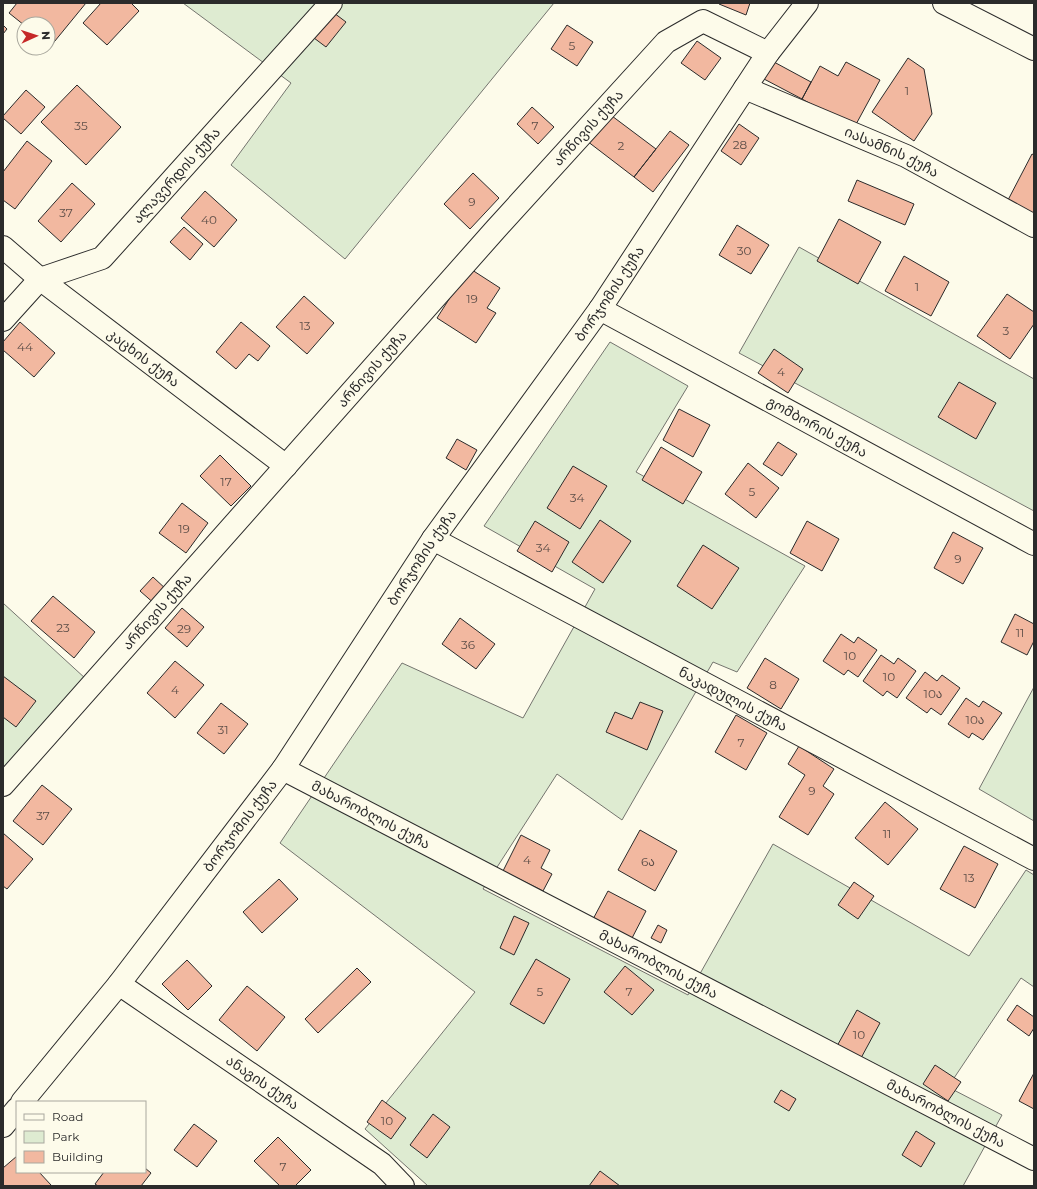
<svg xmlns="http://www.w3.org/2000/svg" width="1037" height="1189" viewBox="0 0 1037 1189" font-family="Montserrat,'Noto Sans Georgian',sans-serif">
<style>
.green{fill:#deebd1;stroke:#74746e}
.building{fill:#f2b8a0;stroke:#2b2b2b}
.lines{fill:none;stroke-linecap:round;stroke-linejoin:round}
.minor-casing{stroke:#2b2b2b;stroke-width:24}
.minor{stroke:#fdfbea;stroke-width:22}
.labels{text-anchor:middle;dominant-baseline:central;stroke-width:3;stroke-linejoin:round;paint-order:stroke}
.number-label{font-size:12px;fill:#5d4e48}
.street-label{font-size:14px;fill:#2b2b2b;stroke:#fdfbea}
</style>
<rect width="100%" height="100%" fill="#fdfbea"/>
<path class="green" d="M 183,3 L 554,3 L 345,259 L 231,165 L 291,83 Z
M 799,247 L 1034,379 L 1034,511 L 739,353 Z
M 610,342 L 688,386 L 636,472 L 805,566 L 737,672 L 713,662 L 622,820 L 557,774 L 483,889 L 688,995 L 773,844 L 969,956 L 1026,870 L 1034,875 L 1034,987 L 1021,978 L 948,1087 L 1002,1115 L 963,1186 L 428,1186 L 365,1129 L 475,992 L 280,843 L 402,663 L 523,718 L 595,589 L 484,526 Z
M 3,603 L 86,679 L 3,772 Z
M 1034,687 L 1034,821 L 979,789 Z"/>
<path class="building" d="M 17,3 L 86,3 L 50,47 L 48,45 L 48,24 L 24,24 L 24,25 L 9,13 Z
M 101,3 L 131,3 L 139,11 L 107,45 L 83,23 Z
M 719,3 L 750,3 L 746,15 L 719,4 Z
M 334,13 L 346,22 L 326,47 L 314,38 Z
M 3,25 L 7,29 L 3,34 Z
M 567,25 L 593,42 L 577,66 L 551,49 Z
M 697,41 L 721,58 L 705,80 L 681,63 Z
M 908,58 L 924,69 L 932,114 L 914,141 L 872,112 Z
M 774,62 L 811,82 L 802,99 L 764,79 Z
M 846,62 L 880,80 L 854,128 L 802,99 L 820,66 L 838,76 Z
M 77,85 L 121,127 L 86,165 L 41,122 Z
M 26,90 L 45,107 L 21,134 L 3,118 L 3,116 Z
M 532,107 L 554,127 L 538,144 L 517,124 Z
M 608,113 L 656,149 L 634,177 L 587,141 Z
M 739,124 L 759,138 L 741,165 L 721,151 Z
M 670,131 L 689,145 L 653,192 L 634,177 Z
M 27,141 L 52,161 L 15,209 L 3,200 L 3,172 Z
M 1032,154 L 1034,155 L 1034,214 L 1008,200 Z
M 473,173 L 499,198 L 470,229 L 444,204 Z
M 857,180 L 914,204 L 905,225 L 848,201 Z
M 72,183 L 95,204 L 61,242 L 38,221 Z
M 205,191 L 237,220 L 214,247 L 181,218 Z
M 839,219 L 881,242 L 858,284 L 817,261 Z
M 737,225 L 769,245 L 751,274 L 719,255 Z
M 184,227 L 203,244 L 190,260 L 170,242 Z
M 904,256 L 949,282 L 931,316 L 885,291 Z
M 469,268 L 500,288 L 487,308 L 496,313 L 476,343 L 437,318 Z
M 1007,294 L 1034,312 L 1034,324 L 1010,359 L 977,336 Z
M 304,296 L 334,323 L 307,354 L 276,327 Z
M 20,322 L 55,353 L 34,377 L 3,350 L 3,342 Z
M 241,322 L 270,346 L 258,361 L 249,354 L 236,369 L 216,352 Z
M 774,349 L 803,369 L 788,393 L 758,373 Z
M 959,382 L 996,403 L 976,439 L 938,417 Z
M 679,409 L 710,425 L 693,457 L 663,440 Z
M 457,439 L 477,450 L 466,470 L 446,458 Z
M 778,442 L 797,454 L 782,476 L 763,464 Z
M 661,447 L 702,472 L 683,504 L 642,480 Z
M 220,455 L 251,486 L 231,506 L 200,476 Z
M 748,463 L 779,488 L 756,518 L 725,494 Z
M 573,466 L 607,486 L 580,529 L 547,508 Z
M 182,503 L 208,523 L 186,553 L 159,533 Z
M 600,520 L 631,541 L 603,583 L 572,562 Z
M 535,521 L 569,542 L 552,572 L 517,551 Z
M 807,521 L 839,539 L 822,571 L 790,553 Z
M 953,532 L 983,548 L 963,584 L 934,568 Z
M 703,545 L 739,568 L 712,609 L 677,586 Z
M 153,577 L 168,591 L 156,605 L 140,591 Z
M 53,596 L 95,632 L 74,658 L 31,621 Z
M 182,608 L 204,627 L 187,647 L 165,628 Z
M 1015,614 L 1034,624 L 1034,641 L 1027,655 L 1001,642 Z
M 460,618 L 495,644 L 476,669 L 442,644 Z
M 841,634 L 854,643 L 858,637 L 877,650 L 858,677 L 848,670 L 844,675 L 823,661 Z
M 881,655 L 894,664 L 898,658 L 916,671 L 897,698 L 887,691 L 883,696 L 863,681 Z
M 765,658 L 799,679 L 781,709 L 747,688 Z
M 175,661 L 204,685 L 175,718 L 147,693 Z
M 925,672 L 937,681 L 942,675 L 960,688 L 941,715 L 931,708 L 927,713 L 906,698 Z
M 3,676 L 36,701 L 16,727 L 3,717 Z
M 966,698 L 979,707 L 983,701 L 1002,713 L 983,740 L 972,733 L 969,738 L 948,724 Z
M 640,702 L 663,711 L 647,750 L 606,732 L 615,712 L 632,719 Z
M 221,703 L 248,724 L 224,754 L 197,733 Z
M 736,715 L 767,733 L 746,770 L 715,752 Z
M 799,746 L 834,769 L 823,786 L 834,794 L 808,835 L 779,817 L 805,775 L 788,764 Z
M 42,785 L 72,809 L 43,845 L 13,821 Z
M 885,802 L 918,829 L 888,865 L 855,838 Z
M 640,830 L 677,851 L 655,891 L 618,870 Z
M 3,833 L 33,859 L 7,889 L 3,886 Z
M 521,835 L 550,850 L 541,868 L 552,874 L 543,891 L 503,871 Z
M 964,846 L 998,864 L 975,908 L 940,889 Z
M 279,879 L 298,899 L 262,933 L 243,912 Z
M 854,882 L 874,896 L 858,919 L 838,905 Z
M 608,891 L 646,911 L 630,942 L 592,921 Z
M 514,916 L 529,923 L 514,955 L 500,948 Z
M 658,925 L 667,930 L 661,943 L 651,938 Z
M 536,959 L 570,979 L 544,1024 L 510,1004 Z
M 187,960 L 212,986 L 188,1010 L 162,984 Z
M 625,966 L 654,990 L 632,1015 L 604,992 Z
M 357,968 L 371,982 L 318,1033 L 305,1019 Z
M 247,986 L 285,1017 L 257,1051 L 219,1020 Z
M 1017,1005 L 1034,1017 L 1034,1028 L 1029,1036 L 1007,1020 Z
M 857,1010 L 880,1023 L 861,1058 L 837,1046 Z
M 935,1065 L 961,1082 L 948,1101 L 923,1084 Z
M 1034,1073 L 1034,1109 L 1019,1101 Z
M 781,1090 L 796,1099 L 789,1111 L 774,1102 Z
M 382,1100 L 406,1118 L 391,1139 L 367,1122 Z
M 433,1114 L 450,1127 L 427,1158 L 410,1145 Z
M 194,1124 L 217,1141 L 197,1167 L 174,1150 Z
M 916,1131 L 935,1143 L 921,1167 L 902,1155 Z
M 278,1137 L 311,1170 L 295,1186 L 280,1186 L 254,1161 Z
M 17,1156 L 17,1172 L 39,1172 L 51,1185 L 50,1186 L 3,1186 L 3,1168 Z
M 145,1168 L 151,1173 L 141,1186 L 98,1186 L 95,1184 L 104,1172 L 145,1172 Z
M 600,1171 L 620,1186 L 589,1186 Z"/>
<g class="lines">
<defs>
<g id="minor">
<path d="M 944,3 L 1034,49"/>
<path id="s1" d="M 745,88 L 906,156 L 1034,226"/>
<path id="s2" d="M 3,247 L 40,279 L 286,466"/>
<path id="s3" d="M 600,309 L 1034,544"/>
<path id="s4" d="M 3,320 L 40,279 L 102,258 L 331,3"/>
<path id="s5" d="M 433,539 L 1034,859"/>
<path id="s6" d="M 283,769 L 1034,1159"/>
<path id="s7" d="M 3,785 L 495,230 L 666,42 L 703,21 L 768,53"/>
<path id="s8" d="M 119,984 L 382,1164 L 403,1186"/>
<path id="s9" d="M 22,1102 L 119,984 L 283,769 L 433,539 L 600,309 L 745,88 L 768,53 L 807,3"/>
<path d="M 3,1126 L 17,1109"/>
</g>
</defs>
<use href="#minor" class="minor-casing"/>
<use href="#minor" class="minor"/>
</g>
<g class="labels">
<g class="number-label">
<text x="572" y="45">5</text>
<text x="907" y="90">1</text>
<text x="81" y="125">35</text>
<text x="535" y="125">7</text>
<text x="740" y="144">28</text>
<text x="621" y="145">2</text>
<text x="472" y="201">9</text>
<text x="66" y="212">37</text>
<text x="209" y="219">40</text>
<text x="744" y="250">30</text>
<text x="917" y="286">1</text>
<text x="472" y="298">19</text>
<text x="305" y="325">13</text>
<text x="1006" y="330">3</text>
<text x="25" y="346">44</text>
<text x="781" y="371">4</text>
<text x="226" y="481">17</text>
<text x="752" y="491">5</text>
<text x="577" y="497">34</text>
<text x="184" y="528">19</text>
<text x="543" y="547">34</text>
<text x="958" y="558">9</text>
<text x="63" y="627">23</text>
<text x="184" y="628">29</text>
<text x="1020" y="632">11</text>
<text x="468" y="644">36</text>
<text x="850" y="655">10</text>
<text x="889" y="676">10</text>
<text x="773" y="684">8</text>
<text x="175" y="689">4</text>
<text x="933" y="693">10ა</text>
<text x="975" y="719">10ა</text>
<text x="223" y="729">31</text>
<text x="741" y="742">7</text>
<text x="812" y="790">9</text>
<text x="43" y="815">37</text>
<text x="887" y="833">11</text>
<text x="527" y="859">4</text>
<text x="648" y="861">6ა</text>
<text x="969" y="877">13</text>
<text x="540" y="991">5</text>
<text x="629" y="991">7</text>
<text x="859" y="1034">10</text>
<text x="387" y="1120">10</text>
<text x="283" y="1166">7</text>
</g>
<g class="street-label">
<text stroke="none"><textPath href="#s7" startOffset="880">არწივის ქუჩა</textPath></text>
<text stroke="none"><textPath href="#s1" startOffset="160">იასამნის ქუჩა</textPath></text>
<text stroke="none"><textPath href="#s4" startOffset="232">ალავერდის ქუჩა</textPath></text>
<text stroke="none"><textPath href="#s9" startOffset="1000">ბორჯომის ქუჩა</textPath></text>
<text stroke="none"><textPath href="#s2" startOffset="179">კაცხის ქუჩა</textPath></text>
<text stroke="none"><textPath href="#s7" startOffset="556">არწივის ქუჩა</textPath></text>
<text stroke="none"><textPath href="#s3" startOffset="247">გომბორის ქუჩა</textPath></text>
<text stroke="none"><textPath href="#s9" startOffset="676">ბორჯომის ქუჩა</textPath></text>
<text stroke="none"><textPath href="#s7" startOffset="232">არწივის ქუჩა</textPath></text>
<text stroke="none"><textPath href="#s5" startOffset="340">ნაკადულის ქუჩა</textPath></text>
<text stroke="none"><textPath href="#s6" startOffset="99">მახარობლის ქუჩა</textPath></text>
<text stroke="none"><textPath href="#s9" startOffset="352">ბორჯომის ქუჩა</textPath></text>
<text stroke="none"><textPath href="#s6" startOffset="423">მახარობლის ქუჩა</textPath></text>
<text stroke="none"><textPath href="#s8" startOffset="174">ანაგის ქუჩა</textPath></text>
<text stroke="none"><textPath href="#s6" startOffset="747">მახარობლის ქუჩა</textPath></text>
</g>
</g>
<rect width="1037" height="1189" fill="none" stroke="#2b2b2b" stroke-width="8"/>
<rect x="16" y="1101" width="130" height="72" fill="#fdfbea" stroke="#a9a89e"/>
<rect x="24" y="1114" width="20" height="6" fill="#fdfbea" stroke="#a9a89e"/>
<text x="52" y="1121" font-size="12" fill="#2b2b2b">Road</text>
<rect x="24" y="1131" width="20" height="12" fill="#deebd1" stroke="#a9a89e"/>
<text x="52" y="1141" font-size="12" fill="#2b2b2b">Park</text>
<rect x="24" y="1151" width="20" height="12" fill="#f2b8a0" stroke="#a9a89e"/>
<text x="52" y="1161" font-size="12" fill="#2b2b2b">Building</text>
<g transform="translate(36 36) rotate(87)"><circle r="19" fill="#fdfbea" stroke="#a9a89e"/>
<path d="M0-3L7 15L0 10L-7 15Z" fill="#c62828"/>
<text y="-6" font-size="11" font-weight="bold" text-anchor="middle" fill="#2b2b2b">N</text>
</g>
</svg>
